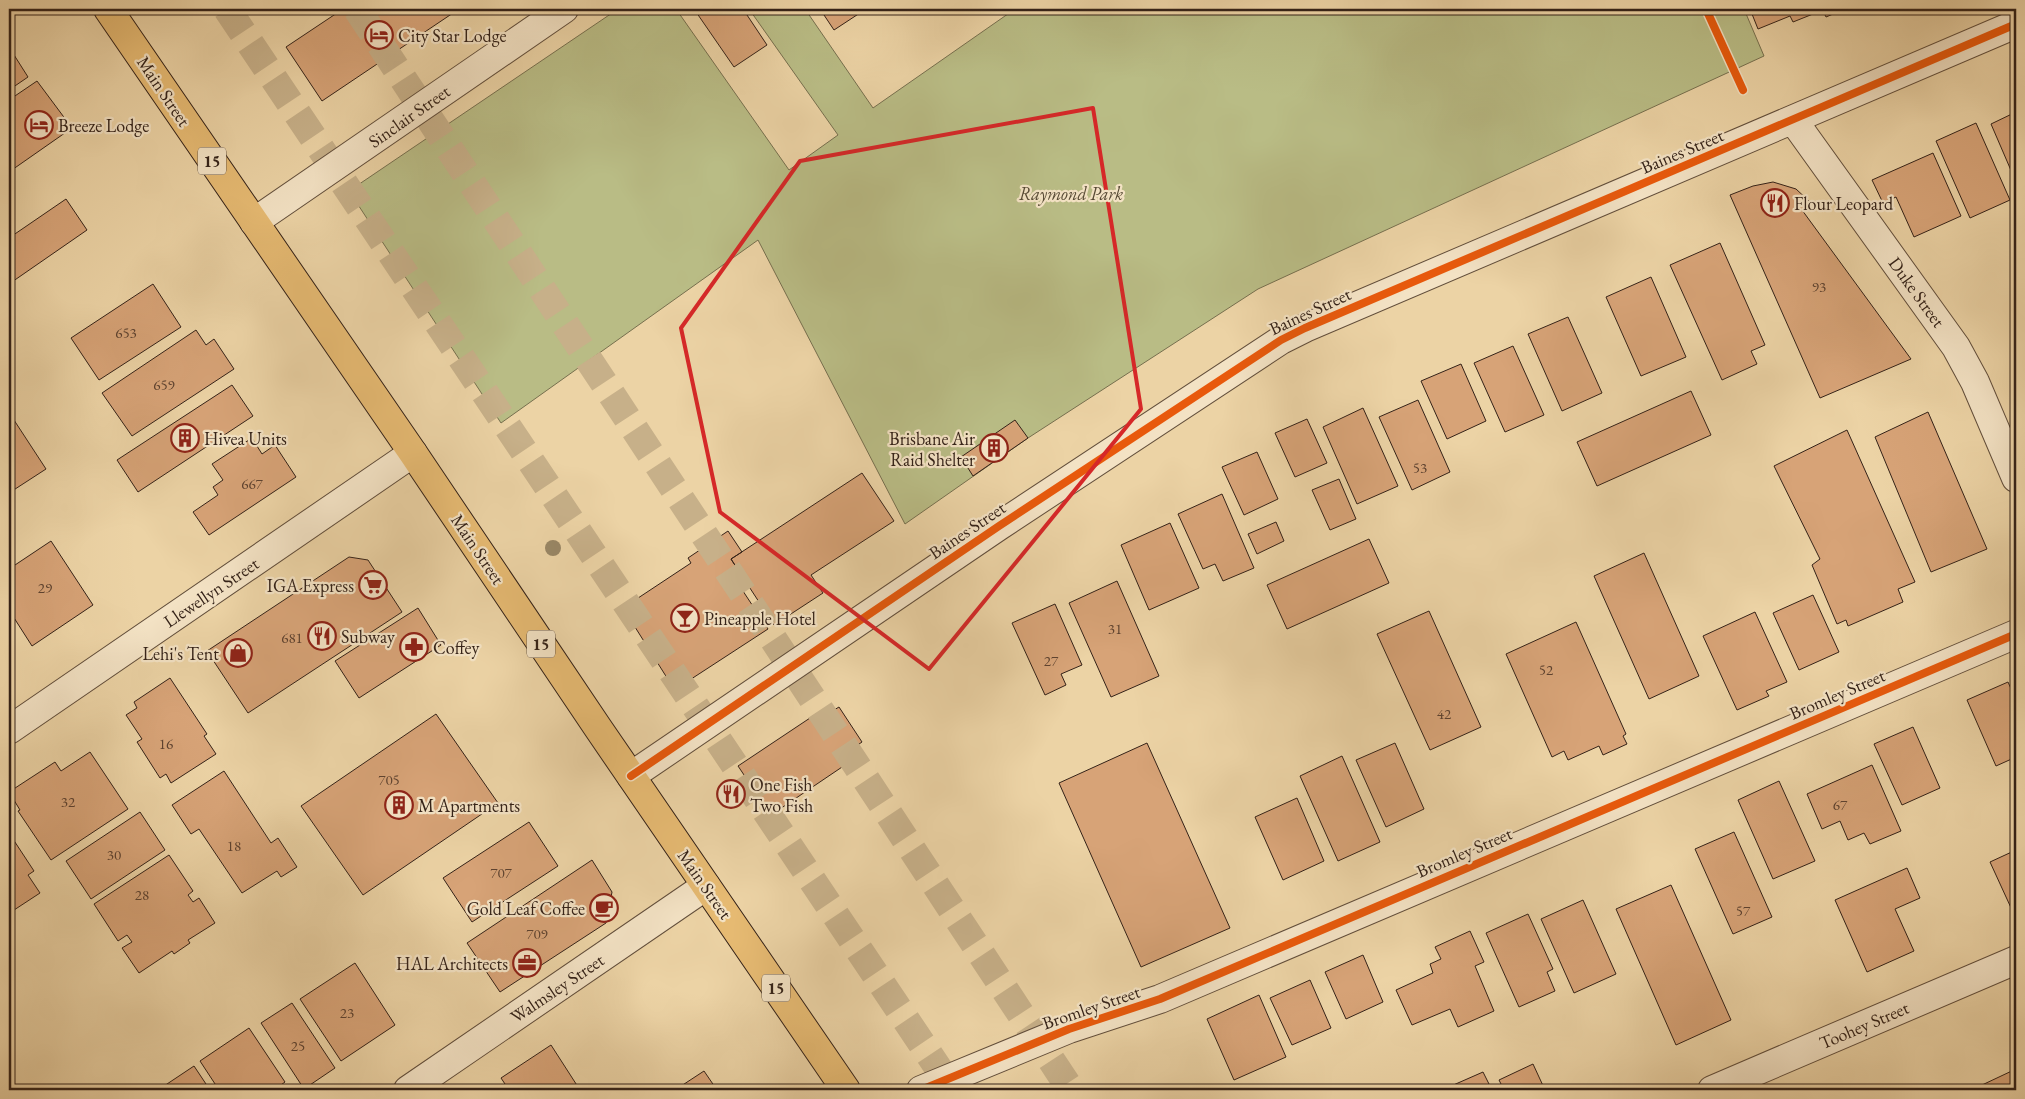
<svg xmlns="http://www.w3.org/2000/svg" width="2025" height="1099" viewBox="0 0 2025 1099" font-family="'EB Garamond',serif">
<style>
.green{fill:#b9bc85;stroke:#766f4e}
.building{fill:#d7a377;stroke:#342218}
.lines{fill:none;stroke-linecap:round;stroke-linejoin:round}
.highway-tunnel{stroke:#c7b089;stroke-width:28;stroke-dasharray:28 14;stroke-linecap:butt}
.minor-casing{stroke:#624e3b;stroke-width:30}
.highway-casing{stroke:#342218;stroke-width:30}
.minor{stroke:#f3e2c4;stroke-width:28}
.highway{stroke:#e6ba72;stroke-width:28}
.cycleway-casing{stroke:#f3e2c4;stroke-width:11}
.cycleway{stroke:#e8590c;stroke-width:8}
.tree{fill:#998766}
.marked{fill:none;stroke:#d62828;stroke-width:4;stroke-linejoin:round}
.labels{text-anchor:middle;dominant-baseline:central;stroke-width:4.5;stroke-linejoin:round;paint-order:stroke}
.number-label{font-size:15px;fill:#5d4230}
.shield{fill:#f3e2c4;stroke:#6d5c4c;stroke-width:1}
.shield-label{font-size:16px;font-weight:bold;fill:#342218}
.poi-label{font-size:18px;fill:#342218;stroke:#f3e2c4;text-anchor:start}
.street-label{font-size:18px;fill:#342218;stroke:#f3e2c4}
.park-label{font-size:18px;font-style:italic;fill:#554833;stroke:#f3e2c4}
</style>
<rect width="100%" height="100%" fill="#ecd3a5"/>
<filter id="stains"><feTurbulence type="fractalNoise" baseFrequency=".004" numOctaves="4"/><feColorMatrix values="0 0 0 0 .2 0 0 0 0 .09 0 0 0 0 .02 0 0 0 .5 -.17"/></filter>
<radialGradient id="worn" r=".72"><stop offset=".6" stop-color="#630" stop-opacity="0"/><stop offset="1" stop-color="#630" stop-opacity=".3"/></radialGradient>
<path class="green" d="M 618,9 L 676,9 L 789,170 L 838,135 L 749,9 L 805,9 L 873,108 L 1015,9 L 1744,9 L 1764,56 L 1258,289 L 1028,438 L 905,524 L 758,240 L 501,423 L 349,191 Z"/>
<path class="building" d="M 343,9 L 459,9 L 322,101 L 286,47 Z
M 694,9 L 743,9 L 767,45 L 734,67 Z
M 820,9 L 866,9 L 834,30 Z
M 1750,9 L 1816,9 L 1818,12 L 1793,22 L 1790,16 L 1758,29 Z
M 1822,9 L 1845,9 L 1826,17 Z
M 9,47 L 28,77 L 9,90 Z
M 37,81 L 72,128 L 9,172 L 9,100 Z
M 2016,112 L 2016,182 L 1991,124 Z
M 1976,123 L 2010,200 L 1970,218 L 1936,141 Z
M 1933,153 L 1961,216 L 1914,237 L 1896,197 L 1883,203 L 1872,180 Z
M 1773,182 L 1796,189 L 1810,202 L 1802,210 L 1911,359 L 1820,398 L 1730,195 L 1753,186 Z
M 66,199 L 87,230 L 9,284 L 9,238 Z
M 1720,243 L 1765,345 L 1751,351 L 1757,364 L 1722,380 L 1670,265 Z
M 1651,277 L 1686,357 L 1641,376 L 1606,297 Z
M 153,284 L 181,327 L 99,380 L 71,338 Z
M 1568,317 L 1602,393 L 1562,411 L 1528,334 Z
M 196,330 L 206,345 L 214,339 L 234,369 L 132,436 L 102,393 Z
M 1513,346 L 1544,415 L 1505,432 L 1474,363 Z
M 1461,364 L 1486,421 L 1447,439 L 1421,381 Z
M 232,385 L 253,416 L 138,492 L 117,460 Z
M 1691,391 L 1711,435 L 1597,486 L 1577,442 Z
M 1418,400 L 1450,472 L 1412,490 L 1379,417 Z
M 1363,408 L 1398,486 L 1357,504 L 1323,427 Z
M 1928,412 L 1987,549 L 1931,572 L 1875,437 Z
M 12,417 L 46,469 L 9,493 L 9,420 Z
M 1307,419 L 1327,463 L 1295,477 L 1275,433 Z
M 1015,420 L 1028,438 L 973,476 L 961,457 Z
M 1847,430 L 1915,582 L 1898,589 L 1903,602 L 1848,626 L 1846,620 L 1837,624 L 1812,565 L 1820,559 L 1774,466 Z
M 252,438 L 262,454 L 275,445 L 296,477 L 209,535 L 193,512 L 218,495 L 213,487 L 223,480 L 212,464 Z
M 1257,452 L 1278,499 L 1244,515 L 1222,467 Z
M 862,473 L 894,521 L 811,575 L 823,593 L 774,625 L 731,559 Z
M 1339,479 L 1356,519 L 1330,530 L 1312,490 Z
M 1222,494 L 1254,568 L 1223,581 L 1215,564 L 1203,569 L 1178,514 Z
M 1276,522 L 1284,541 L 1257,554 L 1248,534 Z
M 1170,523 L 1199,588 L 1149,610 L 1121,545 Z
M 728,531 L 742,552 L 731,559 L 743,578 L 737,582 L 768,629 L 682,685 L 669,681 L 623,608 L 691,563 L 688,558 Z
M 1369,539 L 1389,583 L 1287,629 L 1267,585 Z
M 51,541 L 93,605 L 32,646 L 9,610 L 9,569 Z
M 1644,553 L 1699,676 L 1649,699 L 1594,576 Z
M 349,557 L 368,560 L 402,612 L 248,713 L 207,651 Z
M 1117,581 L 1159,676 L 1111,697 L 1069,603 Z
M 1813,595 L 1839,652 L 1799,670 L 1773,613 Z
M 1055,604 L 1082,665 L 1061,674 L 1066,685 L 1045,695 L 1012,623 Z
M 418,608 L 441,645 L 359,698 L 335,661 Z
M 1429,611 L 1481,727 L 1430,750 L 1377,634 Z
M 1755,612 L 1787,682 L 1766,691 L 1769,696 L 1737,710 L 1703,636 Z
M 1576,622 L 1626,734 L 1623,736 L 1627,744 L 1603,755 L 1599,746 L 1568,760 L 1564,751 L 1552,757 L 1506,654 Z
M 170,678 L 207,734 L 204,736 L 216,754 L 171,783 L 166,774 L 160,778 L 137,742 L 142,739 L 126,715 L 137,708 L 134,702 Z
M 2008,682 L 2016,700 L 2016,757 L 1996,766 L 1967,700 Z
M 839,707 L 862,742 L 843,755 L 848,763 L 771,815 L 738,766 L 816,714 L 819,719 Z
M 436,714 L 498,803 L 363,895 L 301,806 Z
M 1913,727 L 1940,788 L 1902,805 L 1874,744 Z
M 1147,743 L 1230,928 L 1141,967 L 1059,783 Z
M 1395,743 L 1424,809 L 1386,827 L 1356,760 Z
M 90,752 L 128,809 L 51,860 L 18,811 L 20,810 L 9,792 L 55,762 L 61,771 Z
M 1342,756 L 1380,842 L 1338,861 L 1300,776 Z
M 1872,765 L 1901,831 L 1870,844 L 1864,833 L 1848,840 L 1840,821 L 1822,829 L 1807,794 Z
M 224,771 L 271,843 L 278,838 L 297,867 L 281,877 L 277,871 L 242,893 L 199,829 L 191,834 L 172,805 Z
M 1779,781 L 1815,861 L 1773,879 L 1738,800 Z
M 1297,798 L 1324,861 L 1283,880 L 1255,817 Z
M 140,812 L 165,850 L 91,899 L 66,861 Z
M 529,822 L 558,866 L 472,922 L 443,878 Z
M 1734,832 L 1772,917 L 1733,934 L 1695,849 Z
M 9,833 L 34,871 L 28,875 L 40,893 L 11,912 L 9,909 Z
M 2016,850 L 2016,908 L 2012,910 L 1990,862 Z
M 169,855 L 193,891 L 188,895 L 193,902 L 199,898 L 215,923 L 188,940 L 190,943 L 174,954 L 172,951 L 139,973 L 122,948 L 132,942 L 127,935 L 118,941 L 94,904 Z
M 592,860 L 612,892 L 606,923 L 500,992 L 467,943 Z
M 1907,868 L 1920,898 L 1895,909 L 1914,951 L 1867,972 L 1835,900 Z
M 1671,885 L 1731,1020 L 1676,1045 L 1616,909 Z
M 1583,900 L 1616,974 L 1574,993 L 1541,919 Z
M 1528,914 L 1553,969 L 1547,972 L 1555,991 L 1519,1007 L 1486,933 Z
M 1470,931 L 1484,962 L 1475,966 L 1494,1011 L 1458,1027 L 1450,1009 L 1412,1025 L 1396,990 L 1433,973 L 1430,964 L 1441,959 L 1435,947 Z
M 1363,955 L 1383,1002 L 1346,1019 L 1325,972 Z
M 355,963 L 395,1025 L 341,1061 L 300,999 Z
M 1310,980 L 1331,1028 L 1292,1045 L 1270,998 Z
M 1259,995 L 1286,1057 L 1234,1080 L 1207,1019 Z
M 292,1003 L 335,1068 L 304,1089 L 261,1023 Z
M 249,1028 L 285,1082 L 274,1090 L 219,1090 L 200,1061 Z
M 551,1045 L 580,1090 L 509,1090 L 501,1078 Z
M 1533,1064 L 1545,1090 L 1504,1090 L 1499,1080 Z
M 194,1066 L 210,1090 L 158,1090 Z
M 2016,1069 L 2016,1090 L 1984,1090 L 1982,1085 Z
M 704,1071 L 717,1090 L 675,1090 Z
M 1483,1072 L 1492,1090 L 1442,1090 Z"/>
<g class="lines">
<path class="highway-tunnel" d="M 227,9 L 953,1090
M 357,9 L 1071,1090"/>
<defs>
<path id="minor" d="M 1793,120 L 1956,347 L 1975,382 L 2016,478
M 254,222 L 564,9
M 9,730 L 413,453
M 631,776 L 999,526 L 1281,340 L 1305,328 L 2016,24
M 408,1090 L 706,886
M 921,1090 L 1069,1029 L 1160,999 L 2016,634
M 1712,1090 L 2016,960"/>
<path id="highway" d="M 108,9 L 413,453 L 598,728 L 846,1090"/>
</defs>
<use href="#minor" class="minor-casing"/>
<use href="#highway" class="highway-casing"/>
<use href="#minor" class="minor"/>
<use href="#highway" class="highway"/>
<defs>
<path id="cycleway" d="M 1706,9 L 1743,90
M 631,776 L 999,526 L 1281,340 L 1305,328 L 2016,24
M 921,1090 L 1069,1029 L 1160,999 L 2016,634"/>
</defs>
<use href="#cycleway" class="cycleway-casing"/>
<use href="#cycleway" class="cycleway"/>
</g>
<circle class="tree" cx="553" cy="548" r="8"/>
<path class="marked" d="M 1093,108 L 1141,409 L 929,669 L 720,512 L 681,328 L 800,161 Z"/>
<defs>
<symbol id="hotel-ring" viewBox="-11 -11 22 22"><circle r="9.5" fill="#f3e2c4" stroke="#8f2418" stroke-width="1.5"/><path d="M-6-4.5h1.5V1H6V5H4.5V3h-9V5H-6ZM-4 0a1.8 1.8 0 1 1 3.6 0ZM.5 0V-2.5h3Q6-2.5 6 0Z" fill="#8f2418"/></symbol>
<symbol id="restaurant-ring" viewBox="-11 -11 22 22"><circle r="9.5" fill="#f3e2c4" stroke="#8f2418" stroke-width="1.5"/><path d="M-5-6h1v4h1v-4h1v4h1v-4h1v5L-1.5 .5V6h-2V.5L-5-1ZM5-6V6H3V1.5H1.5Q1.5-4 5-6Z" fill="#8f2418"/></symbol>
<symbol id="building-ring" viewBox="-11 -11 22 22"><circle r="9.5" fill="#f3e2c4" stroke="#8f2418" stroke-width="1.5"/><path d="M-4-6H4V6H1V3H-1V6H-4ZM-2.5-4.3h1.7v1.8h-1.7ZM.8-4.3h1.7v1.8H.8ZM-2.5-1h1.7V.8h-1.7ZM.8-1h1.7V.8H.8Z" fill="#8f2418"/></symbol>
<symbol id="supermarket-ring" viewBox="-11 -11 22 22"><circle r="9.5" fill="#f3e2c4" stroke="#8f2418" stroke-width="1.5"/><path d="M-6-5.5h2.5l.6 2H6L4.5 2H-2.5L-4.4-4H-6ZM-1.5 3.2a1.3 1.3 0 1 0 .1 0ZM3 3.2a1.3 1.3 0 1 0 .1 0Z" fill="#8f2418"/></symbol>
<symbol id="bar-ring" viewBox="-11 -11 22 22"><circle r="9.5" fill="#f3e2c4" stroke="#8f2418" stroke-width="1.5"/><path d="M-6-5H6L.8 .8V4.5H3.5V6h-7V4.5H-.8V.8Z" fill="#8f2418"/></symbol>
<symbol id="pharmacy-ring" viewBox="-11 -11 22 22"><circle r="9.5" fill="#f3e2c4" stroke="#8f2418" stroke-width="1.5"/><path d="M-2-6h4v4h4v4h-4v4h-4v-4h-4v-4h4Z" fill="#8f2418"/></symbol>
<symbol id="shop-ring" viewBox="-11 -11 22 22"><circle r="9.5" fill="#f3e2c4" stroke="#8f2418" stroke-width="1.5"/><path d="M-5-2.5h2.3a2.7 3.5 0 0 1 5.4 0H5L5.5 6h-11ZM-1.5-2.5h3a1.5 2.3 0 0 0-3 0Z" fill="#8f2418"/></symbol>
<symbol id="cafe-ring" viewBox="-11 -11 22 22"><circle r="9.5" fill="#f3e2c4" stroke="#8f2418" stroke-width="1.5"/><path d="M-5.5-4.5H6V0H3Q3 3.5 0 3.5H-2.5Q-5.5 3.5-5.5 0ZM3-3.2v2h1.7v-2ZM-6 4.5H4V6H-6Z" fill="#8f2418"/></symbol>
<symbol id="office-ring" viewBox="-11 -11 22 22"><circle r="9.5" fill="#f3e2c4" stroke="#8f2418" stroke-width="1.5"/><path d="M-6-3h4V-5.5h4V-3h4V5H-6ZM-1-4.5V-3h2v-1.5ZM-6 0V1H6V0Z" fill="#8f2418"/></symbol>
</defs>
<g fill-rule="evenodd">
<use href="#hotel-ring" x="363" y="19" width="32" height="32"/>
<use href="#hotel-ring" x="23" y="109" width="32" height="32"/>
<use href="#restaurant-ring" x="1759" y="187" width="32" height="32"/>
<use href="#building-ring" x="169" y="422" width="32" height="32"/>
<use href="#building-ring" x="978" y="432" width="32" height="32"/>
<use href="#supermarket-ring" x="357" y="569" width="32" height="32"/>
<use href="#bar-ring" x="669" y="602" width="32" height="32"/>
<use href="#restaurant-ring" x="306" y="620" width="32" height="32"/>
<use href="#pharmacy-ring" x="398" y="631" width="32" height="32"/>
<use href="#shop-ring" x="222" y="637" width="32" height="32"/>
<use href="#restaurant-ring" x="715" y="778" width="32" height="32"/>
<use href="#building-ring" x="383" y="789" width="32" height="32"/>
<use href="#cafe-ring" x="588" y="892" width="32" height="32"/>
<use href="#office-ring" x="511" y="947" width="32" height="32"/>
</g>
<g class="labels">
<g class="number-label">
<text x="1819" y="286">93</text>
<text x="126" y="332">653</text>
<text x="164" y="384">659</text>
<text x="1420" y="467">53</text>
<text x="252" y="483">667</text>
<text x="45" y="587">29</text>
<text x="1115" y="628">31</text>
<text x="292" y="637">681</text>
<text x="1051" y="660">27</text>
<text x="1546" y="669">52</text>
<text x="1444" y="713">42</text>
<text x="166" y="743">16</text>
<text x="389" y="779">705</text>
<text x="68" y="801">32</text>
<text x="1840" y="804">67</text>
<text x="234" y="845">18</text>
<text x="114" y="854">30</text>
<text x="501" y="872">707</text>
<text x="142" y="894">28</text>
<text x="1743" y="910">57</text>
<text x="537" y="933">709</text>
<text x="347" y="1012">23</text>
<text x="298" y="1045">25</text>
</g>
<g class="shield">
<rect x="198" y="147.5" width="28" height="27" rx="4"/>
<rect x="527" y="630.5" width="28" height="27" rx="4"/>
<rect x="762" y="974.5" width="28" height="27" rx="4"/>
</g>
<g class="shield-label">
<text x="212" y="161">15</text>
<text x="541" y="644">15</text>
<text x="776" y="988">15</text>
</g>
<g class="poi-label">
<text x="398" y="35">City Star Lodge</text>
<text x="58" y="125">Breeze Lodge</text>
<text x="1794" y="203">Flour Leopard</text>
<text x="204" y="438">Hivea Units</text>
<text x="975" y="438" text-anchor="end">Brisbane Air<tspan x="975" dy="21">Raid Shelter</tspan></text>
<text x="354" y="585" text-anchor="end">IGA Express</text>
<text x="704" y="618">Pineapple Hotel</text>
<text x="341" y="636">Subway</text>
<text x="433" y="647">Coffey</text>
<text x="219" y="653" text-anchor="end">Lehi's Tent</text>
<text x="750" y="784">One Fish<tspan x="750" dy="21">Two Fish</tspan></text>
<text x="418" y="805">M Apartments</text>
<text x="585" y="908" text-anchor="end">Gold Leaf Coffee</text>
<text x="508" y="963" text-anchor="end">HAL Architects</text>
</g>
<g class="street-label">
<text transform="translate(164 91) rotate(56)">Main Street</text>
<text transform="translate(409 116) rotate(-35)">Sinclair Street</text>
<text transform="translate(1682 151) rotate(-23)">Baines Street</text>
<text transform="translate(1917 292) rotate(54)">Duke Street</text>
<text transform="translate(1310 311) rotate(-25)">Baines Street</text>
<text transform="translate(967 530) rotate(-34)">Baines Street</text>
<text transform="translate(478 549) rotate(56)">Main Street</text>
<text transform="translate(211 592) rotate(-34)">Llewellyn Street</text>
<text transform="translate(1837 694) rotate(-23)">Bromley Street</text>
<text transform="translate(1464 852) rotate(-23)">Bromley Street</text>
<text transform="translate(705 884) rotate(55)">Main Street</text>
<text transform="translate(557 988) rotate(-34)">Walmsley Street</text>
<text transform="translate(1091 1007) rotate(-19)">Bromley Street</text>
<text transform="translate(1864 1025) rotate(-23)">Toohey Street</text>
</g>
<g class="park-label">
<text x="1071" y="193">Raymond Park</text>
</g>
</g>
<rect width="2025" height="1099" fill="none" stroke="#ecd3a5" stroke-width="30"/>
<rect x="10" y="10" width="2005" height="1079" fill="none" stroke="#342218" stroke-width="2.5"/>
<rect x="15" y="15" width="1995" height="1069" fill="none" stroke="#342218"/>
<rect width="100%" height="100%" filter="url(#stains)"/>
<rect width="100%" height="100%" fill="url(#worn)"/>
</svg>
